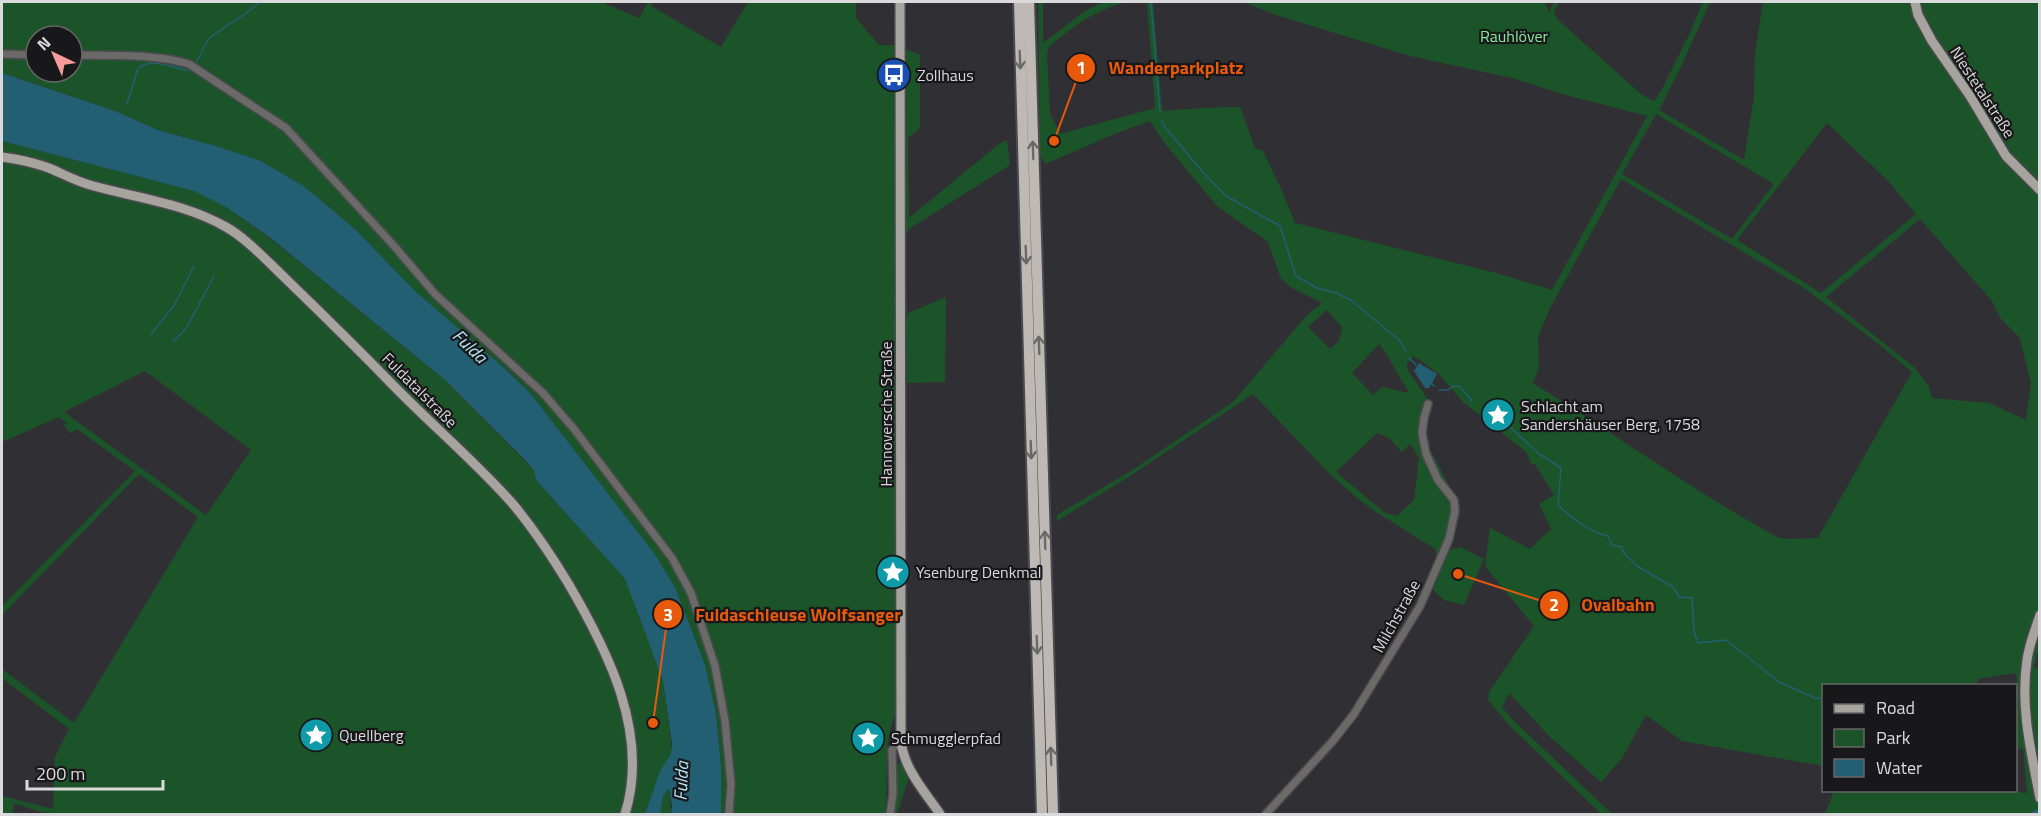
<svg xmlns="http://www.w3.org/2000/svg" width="2041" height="816" viewBox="0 0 2041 816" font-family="'Titillium Web',sans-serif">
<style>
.green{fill:#1c542a;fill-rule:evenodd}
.water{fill:#225f72}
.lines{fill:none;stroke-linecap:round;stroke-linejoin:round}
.stream{stroke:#225f72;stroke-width:1.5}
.river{stroke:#225f72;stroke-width:8}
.minor-casing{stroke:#4b4b4f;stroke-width:10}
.major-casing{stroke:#4b4b4f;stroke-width:12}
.highway-casing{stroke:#4b4b4f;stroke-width:14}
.minor{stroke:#6c6a68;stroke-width:7}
.major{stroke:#a7a39f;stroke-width:9}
.highway{stroke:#beb9b5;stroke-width:10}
.oneway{stroke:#6b6868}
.labels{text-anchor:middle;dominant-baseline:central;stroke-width:4.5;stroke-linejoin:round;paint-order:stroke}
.park-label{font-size:16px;fill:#87e99a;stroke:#18181a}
.poi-label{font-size:16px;fill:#dadadd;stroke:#18181a;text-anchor:start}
.street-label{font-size:16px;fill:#dadadd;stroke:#18181a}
.water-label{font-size:18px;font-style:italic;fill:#b4e6f9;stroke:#18181a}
.leader{fill:none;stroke:#e8590c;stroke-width:2}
.callout-dot{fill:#e8590c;stroke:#18181a;stroke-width:2}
.mark-label{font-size:18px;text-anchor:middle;font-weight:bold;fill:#fff}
.callout-label{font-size:18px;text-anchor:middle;font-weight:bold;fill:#e8590c;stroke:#18181a;stroke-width:4.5;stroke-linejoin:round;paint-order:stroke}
</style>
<rect width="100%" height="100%" fill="#303034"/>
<path class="green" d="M 2,2 L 601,2 L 639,18 L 648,2 L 653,2 L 651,6 L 721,47 L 748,2 L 856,2 L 856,18 L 879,45 L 896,45 L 920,55 L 920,128 L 908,138 L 909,218 L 999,144 L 1007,140 L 1010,165 L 909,229 L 906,235 L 896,240 L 897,593 L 895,715 C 882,745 889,782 885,814 L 721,814 L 721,767 L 716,713 L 705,665 L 675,587 L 654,553 L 531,394 L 504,368 L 414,290 L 356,230 L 305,187 L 261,161 L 216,146 L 158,130 L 115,111 L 2,73 L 2,57 L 36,57 L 36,72 L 72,72 L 72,57 L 187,61 L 189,58 L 127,52 L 72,53 L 72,36 L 36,36 L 36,53 L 2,53 Z
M 1038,2 L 1043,2 L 1043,43 L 1085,11 L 1103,2 L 1127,2 C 1095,10 1073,26 1049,47 L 1047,54 L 1050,114 L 1060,134 L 1155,108 L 1147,2 L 1153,2 L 1162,111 L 1203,108 L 1240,107 L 1255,148 L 1263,151 L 1283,193 L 1295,223 L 1496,273 L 1552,290 L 1647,116 L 1562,94 L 1512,78 L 1410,56 L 1273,14 L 1244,2 L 1545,2 L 1549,12 L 1554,2 L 1559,2 L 1554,13 L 1557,19 L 1642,95 L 1654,101 L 1660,93 L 1689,35 L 1703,2 L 1710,2 L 1680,69 L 1659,110 L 1744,160 L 1754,97 L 1755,54 L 1763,2 L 2039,2 L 2040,645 L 2034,667 L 2040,668 L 2039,814 L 1825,814 L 1834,791 L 2004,790 L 2027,793 L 2023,749 L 2016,748 L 2016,709 L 2018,708 L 2016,673 L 1978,679 L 1976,685 L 1824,686 L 1823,766 L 1682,741 L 1646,715 L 1622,758 L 1601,782 L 1550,737 L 1509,693 L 1502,707 L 1512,719 L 1612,814 L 1601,814 L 1510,726 L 1488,700 L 1489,692 L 1534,626 L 1485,566 L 1490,528 L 1530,549 L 1551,529 L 1539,504 L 1554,495 L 1535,464 L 1532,465 L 1526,452 L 1463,402 L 1439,374 L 1414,356 L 1407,363 L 1407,369 L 1433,407 L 1425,429 L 1426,442 L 1460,506 L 1452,542 L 1443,562 L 1436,556 L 1435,549 L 1373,510 L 1356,497 L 1333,477 L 1253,394 L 1133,474 L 1057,521 L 1057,515 L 1131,471 L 1233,402 L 1308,314 L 1322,303 L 1292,288 L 1281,279 L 1268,242 L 1217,206 L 1166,145 L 1150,121 L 1117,133 L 1045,164 L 1040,155 ZM 1656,114 L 1774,184 L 1732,239 L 1622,174 ZM 1827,123 L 1888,181 L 1916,214 L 1821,293 L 1737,240 ZM 1621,179 L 1804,288 L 1871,338 L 1912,372 L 1818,538 L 1786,539 L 1777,537 C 1693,491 1615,434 1533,383 L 1539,368 L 1538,337 L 1550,308 ZM 1920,219 L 1992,301 L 2001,319 L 2020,338 L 2031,384 L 2026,420 L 1989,403 L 1932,398 L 1929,386 L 1915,368 L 1826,297 ZM 1327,310 L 1342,327 L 1339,341 L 1330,349 L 1308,327 ZM 1379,344 L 1384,350 L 1409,393 L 1382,387 L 1373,395 L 1352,373 ZM 1377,433 L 1389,438 L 1402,452 L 1410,444 L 1419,458 L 1414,500 L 1397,516 L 1385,513 L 1336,472 Z
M 2,141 L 194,191 L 226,207 L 267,236 L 445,380 L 534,470 L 536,480 L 625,579 L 663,681 L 673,757 L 669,788 L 671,814 L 58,814 L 37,811 L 14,803 L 12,814 L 2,814 L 2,796 L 53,809 L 55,757 L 69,729 L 2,678 L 2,669 L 74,723 L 198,517 L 139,474 L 2,615 L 2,606 L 135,471 L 77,429 L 70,433 L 64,425 L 67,423 L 59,417 L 2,442 ZM 145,371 L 251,450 L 206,515 L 64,412 Z
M 946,297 L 945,382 L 907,383 L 906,322 L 908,313 Z
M 1460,547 L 1484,559 L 1464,605 L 1444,600 L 1433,590 L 1449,550 Z
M 898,763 L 901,763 L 909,777 L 897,814 L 893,814 L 896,767 Z"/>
<path class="water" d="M 2,73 L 115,111 L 158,130 L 216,146 L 261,161 L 305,187 L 356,230 L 414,290 L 504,368 L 531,394 L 654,553 L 675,587 L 705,665 L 716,713 L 721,767 L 721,814 L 671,814 L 672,806 L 669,788 L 663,796 L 660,814 L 645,814 L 660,771 L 671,754 L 672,744 L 663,681 L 625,579 L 536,480 L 534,470 L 525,460 L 445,380 L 268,236 L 226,207 L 194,191 L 2,141 Z
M 1419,363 L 1437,374 L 1429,388 L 1425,388 L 1414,371 Z"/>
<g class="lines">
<path class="stream" d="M 1151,2 L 1160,112
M 196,63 C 201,55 204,44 210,38 C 226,24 245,17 259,2
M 127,104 L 138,68 C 154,57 171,68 187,70
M 1162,121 L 1164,126 L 1201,170 L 1226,196 L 1280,226 L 1296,276 L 1317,288 L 1337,293 L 1352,301 L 1400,341 L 1406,352
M 151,334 L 175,304 L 194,266
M 173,342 L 187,327 L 214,276
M 1409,358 L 1416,365
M 1431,383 L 1434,386
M 1439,390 L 1448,390 L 1453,386 L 1459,386 L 1472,401
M 1482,411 L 1500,424 L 1510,427 L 1538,453 L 1561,468 L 1558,505 C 1569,516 1592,534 1608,536 L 1612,545 L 1622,547 L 1623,552 L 1637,566 L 1673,587 L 1679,597 L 1692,598 L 1694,631 L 1698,643 L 1726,640 L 1779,682 L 1815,698 L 1824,699
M 1995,686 L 2004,686"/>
<path class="river" d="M 2036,814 L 2040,813"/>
<defs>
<path id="minor" d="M 2,54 L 36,55
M 72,55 C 111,56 152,53 189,64 L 286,128 L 395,247 L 435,294 L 543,393 L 574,429 L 672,558 L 691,593 L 715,666 L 725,721 L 731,784 L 729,814
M 890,814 L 893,794 L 892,750 L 901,740
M 1266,814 L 1332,742 L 1354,714 L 1420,606 L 1449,539 L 1455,511 L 1454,500 L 1438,480 L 1426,454 L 1422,433 L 1424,418 L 1428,404"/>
<path id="major" d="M 900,2 L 901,740 C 903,768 925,792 940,814
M 1915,2 L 1918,15 L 1932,41 L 1970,96 L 2006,156 L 2040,190
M 2,157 C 17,159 35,163 49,168 C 63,174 76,181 90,185 C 136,198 184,203 226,227 C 246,238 268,262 285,278 C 319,311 353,344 386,378 C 427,421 473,459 512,503 C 533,528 551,555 568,583 C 608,651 650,734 625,814
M 2040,615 C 2035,630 2029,645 2027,660 C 2020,707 2031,752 2040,798"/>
<path id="highway" d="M 1019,2 L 1042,814
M 1029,2 L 1053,814"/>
</defs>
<use href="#minor" class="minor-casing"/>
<use href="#major" class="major-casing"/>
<use href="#highway" class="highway-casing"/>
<use href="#minor" class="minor"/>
<use href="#major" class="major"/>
<use href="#highway" class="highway"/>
</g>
<defs><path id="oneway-shaft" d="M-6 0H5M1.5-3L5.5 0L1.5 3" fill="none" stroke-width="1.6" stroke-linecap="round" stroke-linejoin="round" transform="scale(1.5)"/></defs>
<g class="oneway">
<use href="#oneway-shaft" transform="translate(1020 60) rotate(88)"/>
<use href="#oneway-shaft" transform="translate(1033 150) rotate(-92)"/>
<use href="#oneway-shaft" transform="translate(1026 255) rotate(88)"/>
<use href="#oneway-shaft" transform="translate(1039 345) rotate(-92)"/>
<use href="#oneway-shaft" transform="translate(1031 450) rotate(88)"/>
<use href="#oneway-shaft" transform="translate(1045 540) rotate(-92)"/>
<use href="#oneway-shaft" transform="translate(1037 645) rotate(88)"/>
<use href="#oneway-shaft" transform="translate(1051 756) rotate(-92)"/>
</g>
<defs>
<symbol id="bus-disc" viewBox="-11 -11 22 22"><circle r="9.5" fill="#1a4fb4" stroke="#18181a"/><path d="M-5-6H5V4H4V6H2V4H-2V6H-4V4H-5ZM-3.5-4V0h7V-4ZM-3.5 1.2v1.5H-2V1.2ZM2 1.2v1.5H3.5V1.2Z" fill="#fff"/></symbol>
<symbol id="sight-disc" viewBox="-11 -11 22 22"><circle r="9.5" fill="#0f9aa8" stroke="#18181a"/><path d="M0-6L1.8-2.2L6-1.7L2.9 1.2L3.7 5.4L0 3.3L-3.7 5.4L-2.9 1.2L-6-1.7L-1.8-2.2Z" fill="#fff"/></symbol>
</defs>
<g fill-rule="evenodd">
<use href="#bus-disc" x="875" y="56" width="38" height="38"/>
<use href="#sight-disc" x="1479" y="396" width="38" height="38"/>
<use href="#sight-disc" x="874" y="553" width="38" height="38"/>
<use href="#sight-disc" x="297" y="716" width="38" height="38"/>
<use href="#sight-disc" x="849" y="719" width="38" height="38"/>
</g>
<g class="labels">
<g class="park-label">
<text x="1514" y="36">Rauhlöver</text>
</g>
<g class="poi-label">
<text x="917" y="75">Zollhaus</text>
<text x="1521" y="406">Schlacht am<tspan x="1521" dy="18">Sandershäuser Berg, 1758</tspan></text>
<text x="916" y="572">Ysenburg Denkmal</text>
<text x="339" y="735">Quellberg</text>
<text x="891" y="738">Schmugglerpfad</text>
</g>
<g class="street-label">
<text transform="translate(1983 92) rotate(57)">Niestetalstraße</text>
<text transform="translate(420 390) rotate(45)">Fuldatalstraße</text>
<text transform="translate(886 414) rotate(-90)">Hannoversche Straße</text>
<text transform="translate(1396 616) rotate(-61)">Milchstraße</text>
</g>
<g class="water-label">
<text transform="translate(470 346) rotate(44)">Fulda</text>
<text transform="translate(681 781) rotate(-87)">Fulda</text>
</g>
</g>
<path class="leader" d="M1054 141L1081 68M1458 574L1554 605M653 723L668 614"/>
<g class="callout-dot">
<circle cx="1054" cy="141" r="6"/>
<circle cx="1458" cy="574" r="6"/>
<circle cx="653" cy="723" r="6"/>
<circle cx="1081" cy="68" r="15"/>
<circle cx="1554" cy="605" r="15"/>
<circle cx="668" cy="614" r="15"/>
</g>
<g class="mark-label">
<text x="1081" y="74">1</text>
<text x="1554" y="611">2</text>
<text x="668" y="621">3</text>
</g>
<g class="callout-label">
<text x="1176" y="74">Wanderparkplatz</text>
<text x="1618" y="611">Ovalbahn</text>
<text x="798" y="621">Fuldaschleuse Wolfsanger</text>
</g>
<rect width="2041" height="816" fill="none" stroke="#dadadd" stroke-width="6"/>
<rect x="1822" y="684" width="195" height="108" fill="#18181a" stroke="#666668" stroke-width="1.5"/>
<rect x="1834" y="704" width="30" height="9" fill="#a7a39f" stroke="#666668" stroke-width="1.5"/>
<text x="1876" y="714" font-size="18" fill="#dadadd">Road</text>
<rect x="1834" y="729" width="30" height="18" fill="#1c542a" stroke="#666668" stroke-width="1.5"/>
<text x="1876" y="744" font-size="18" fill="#dadadd">Park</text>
<rect x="1834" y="759" width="30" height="18" fill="#225f72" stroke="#666668" stroke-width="1.5"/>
<text x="1876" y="774" font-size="18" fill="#dadadd">Water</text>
<g transform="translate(54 54) rotate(316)"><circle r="28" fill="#18181a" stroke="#666668" stroke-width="1.5"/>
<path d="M0-4.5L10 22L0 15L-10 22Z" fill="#f59b9a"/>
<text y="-9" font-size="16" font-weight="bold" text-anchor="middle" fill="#dadadd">N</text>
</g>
<path d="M27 780v9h136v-9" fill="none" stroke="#dadadd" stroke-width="3"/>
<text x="36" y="780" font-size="18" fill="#dadadd" stroke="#18181a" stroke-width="4.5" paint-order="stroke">200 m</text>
</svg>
